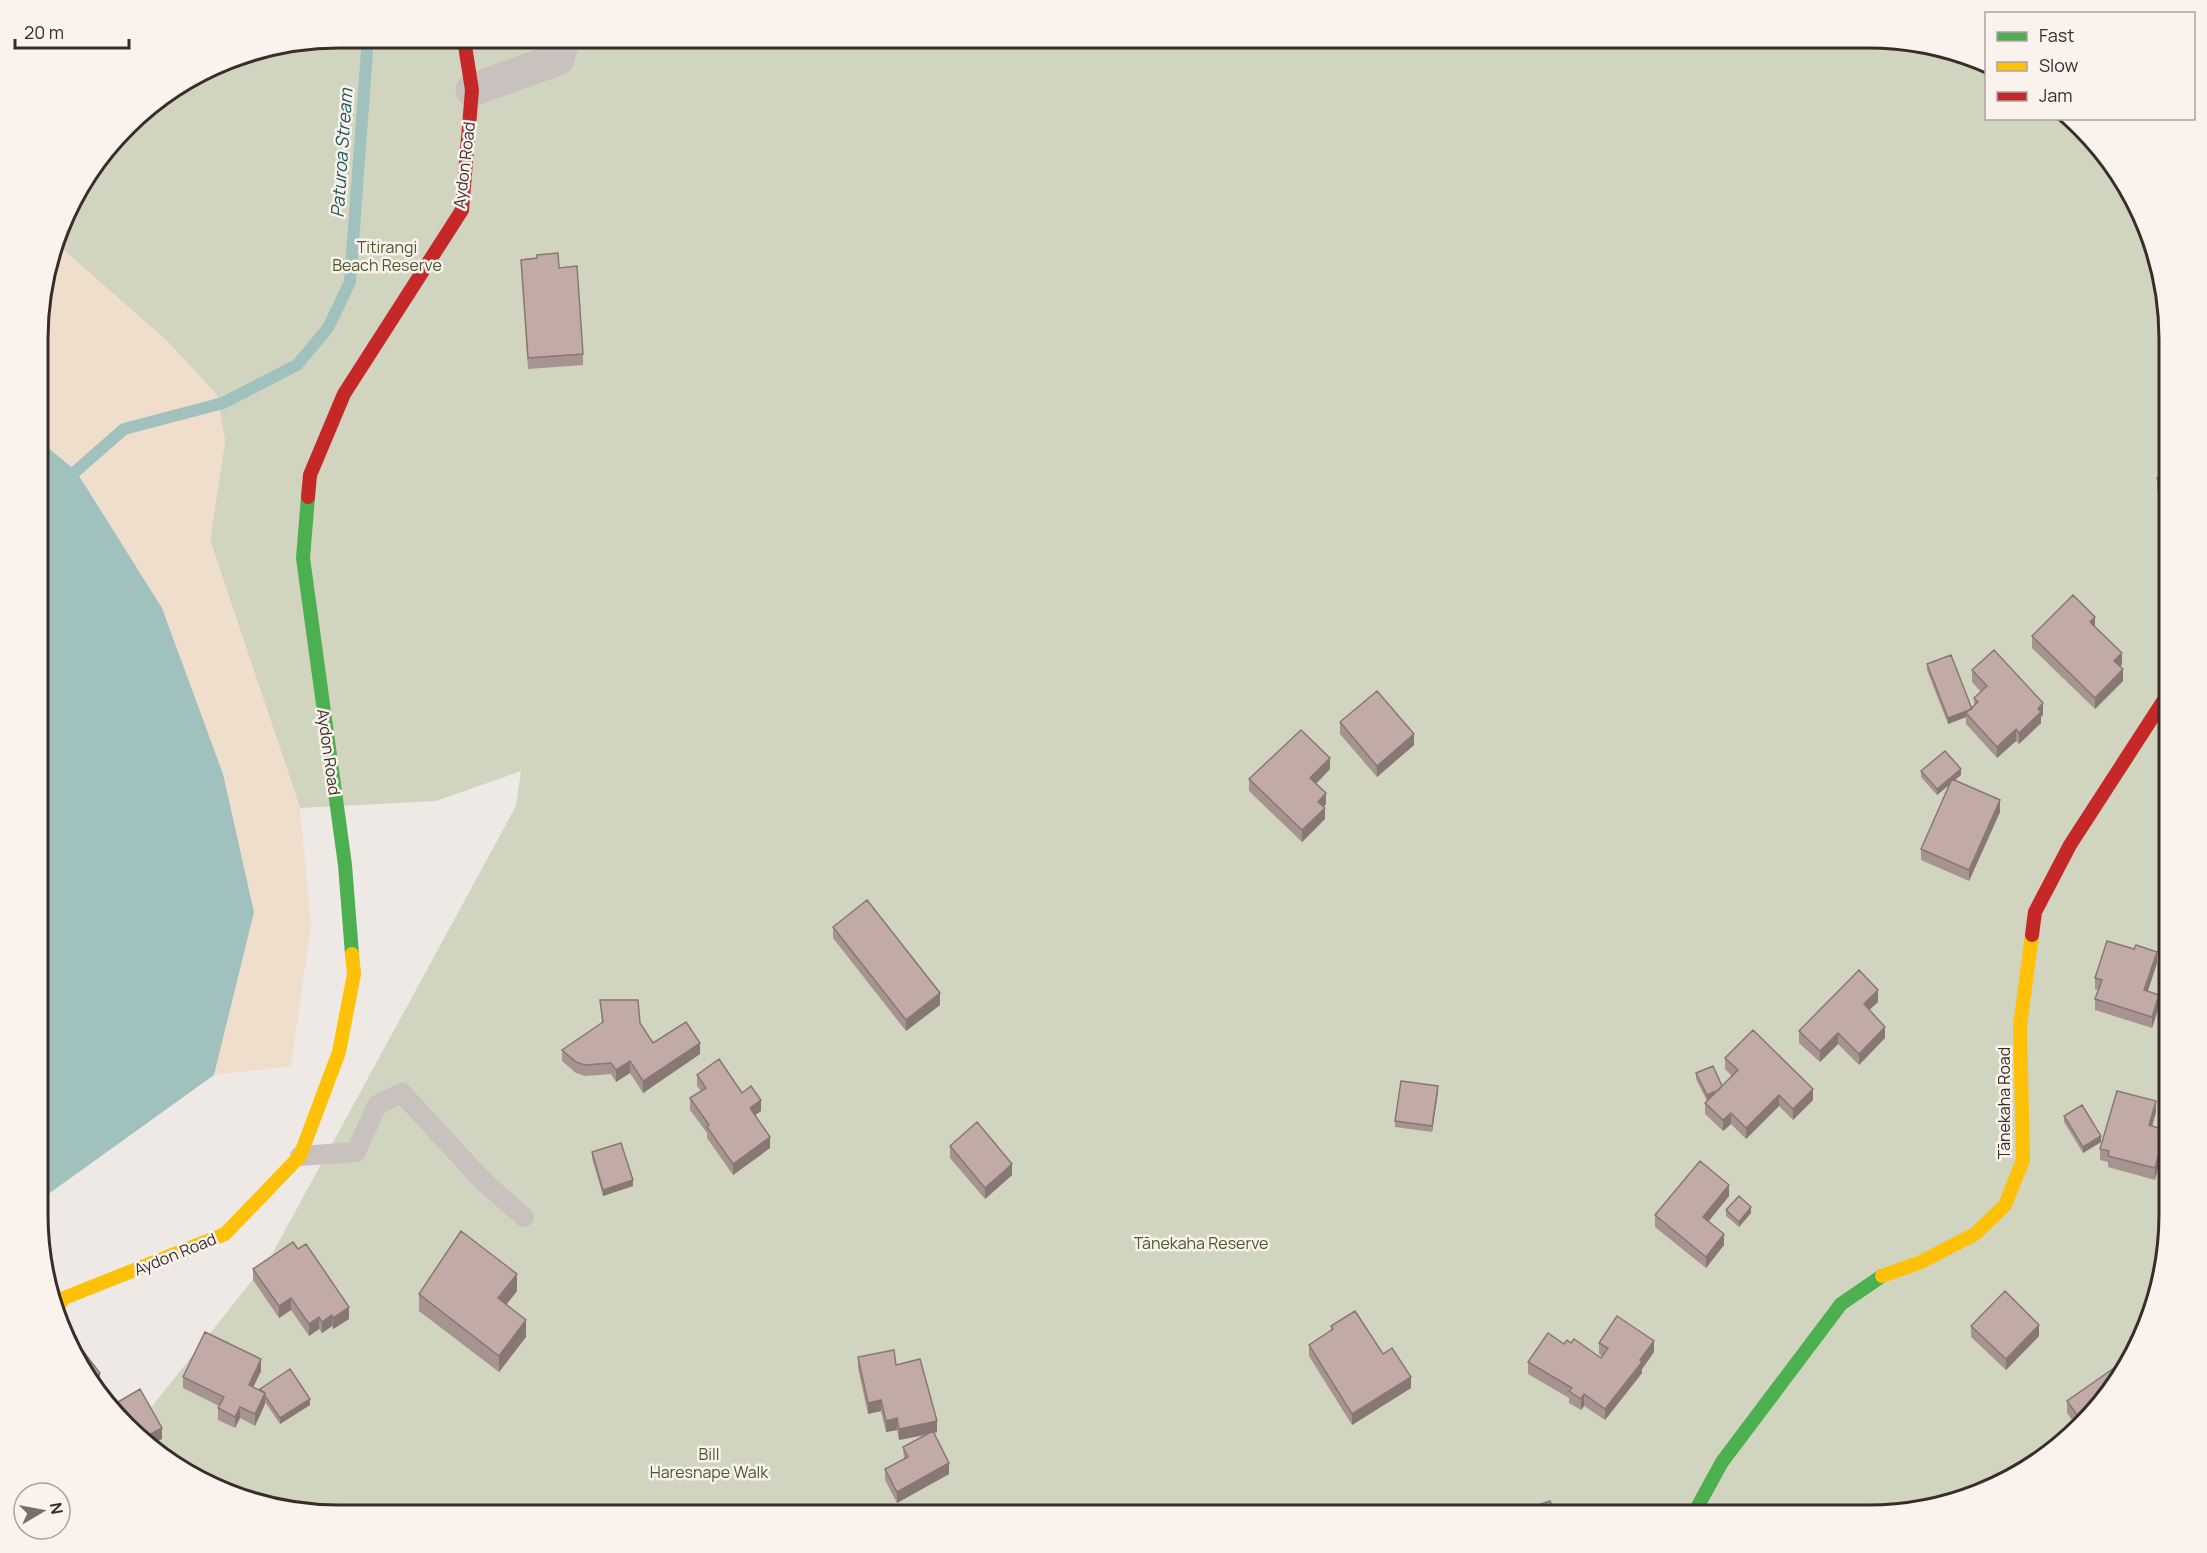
<svg xmlns="http://www.w3.org/2000/svg" width="2207" height="1553" viewBox="0 0 2207 1553" font-family="Manrope,sans-serif">
<style>
.green{fill:#d1d4be}
.sand{fill:#eedecb}
.water{fill:#a0c1be}
.lines{fill:none;stroke-linecap:round;stroke-linejoin:round}
.stream{stroke:#a0c1be;stroke-width:12}
.lane{stroke:#c8c1bd;stroke-width:20}
.street{stroke:#c8c1bd;stroke-width:33}
.fast{stroke:#4caf50;stroke-width:14}
.slow{stroke:#ffc107;stroke-width:14}
.jam{stroke:#c62828;stroke-width:14}
.wall{fill:#a7938f}
.shaded-wall{fill:#887874}
.building{fill:#c2aba6;stroke:#887874;stroke-width:1.5}
.labels{text-anchor:middle;dominant-baseline:central;stroke-width:5;stroke-linejoin:round;paint-order:stroke}
.street-label{font-size:16px;fill:#392d2a;stroke:#faf2ec}
.park-label{font-size:16px;fill:#4d582e;stroke:#faf2ec}
.water-label{font-size:18px;font-style:italic;fill:#1f5b59;stroke:#faf2ec}
.rim{fill:none;stroke:#392d2a;stroke-width:3}
</style>
<rect width="100%" height="100%" fill="#eee9e4"/>
<path class="green" d="M 339,38 L 1887,38 L 1965,54 L 1986,65 L 1986,118 L 2070,119 L 2107,155 L 2138,206 L 2169,320 L 2169,1233 L 2153,1311 L 2107,1398 L 2066,1441 L 2001,1484 L 1945,1505 L 1868,1515 L 320,1515 L 242,1499 L 155,1453 L 134,1429 L 270,1258 L 516,806 L 521,771 L 436,801 L 300,808 L 210,540 L 225,441 L 217,395 L 168,342 L 57,244 L 69,206 L 140,113 L 224,60 Z"/>
<path class="sand" d="M 57,244 L 168,342 L 217,395 L 225,441 L 210,540 L 300,808 L 311,926 L 291,1066 L 214,1075 L 254,912 L 223,774 L 162,608 L 76,471 L 40,441 L 40,300 Z"/>
<path class="water" d="M 40,441 L 76,471 L 162,608 L 223,774 L 254,912 L 214,1075 L 40,1200 Z"/>
<g class="lines">
<path class="stream" d="M 76,471 L 124,429 L 223,403 L 297,365 L 328,328 L 350,282 L 368,38"/>
<path class="lane" d="M 300,1156 L 356,1152 L 377,1105 L 402,1093 L 483,1181 L 524,1217"/>
<path class="street" d="M 472,90 L 558,59 L 564,38"/>
<path class="fast" d="M 308,497 L 303,558 L 345,865 L 352,954
M 1693,1515 L 1722,1462 L 1841,1304 L 1882,1276"/>
<path class="slow" d="M 1882,1276 L 1921,1262 L 1975,1234 L 2005,1205 L 2023,1160 L 2020,1026 L 2032,935
M 58,1306 L 64,1298 L 225,1234 L 300,1156 L 339,1052 L 354,974 L 352,954"/>
<path class="jam" d="M 308,497 L 310,475 L 344,394 L 462,210 L 472,90 L 465,46 L 467,38
M 2032,935 L 2035,912 L 2070,845 L 2169,692"/>
</g>
<path class="wall" d="M 521,260 L 559,268 L 583,354 L 583,365 L 528,369 Z
M 2169,472 L 2169,516 L 2157,489 L 2157,478 Z
M 2095,627 L 2122,664 L 2120,667 L 2123,681 L 2095,709 L 2032,648 L 2032,636 Z
M 1927,664 L 1971,708 L 1974,706 L 1974,698 L 1981,692 L 1972,682 L 1972,670 L 2043,715 L 2041,717 L 2041,723 L 2019,744 L 2016,741 L 1997,758 L 1966,724 L 1966,717 L 1948,724 L 1927,670 Z
M 1340,722 L 1414,745 L 1377,777 L 1340,734 Z
M 1330,769 L 1316,784 L 1326,804 L 1323,807 L 1325,819 L 1302,842 L 1249,791 L 1249,779 Z
M 1921,771 L 1961,775 L 1955,780 L 2000,812 L 1969,881 L 1921,860 L 1921,849 L 1949,785 L 1937,795 L 1921,777 Z
M 2169,882 L 2169,905 L 2163,901 L 2163,889 Z
M 833,927 L 940,1005 L 906,1031 L 833,938 Z
M 2157,963 L 2148,991 L 2159,1006 L 2152,1028 L 2095,1010 L 2095,999 L 2098,990 L 2095,989 L 2095,978 Z
M 600,1000 L 640,1023 L 653,1043 L 700,1054 L 643,1093 L 630,1073 L 616,1082 L 611,1074 L 585,1076 L 576,1073 L 562,1061 L 562,1050 L 602,1023 Z
M 1878,1002 L 1869,1010 L 1885,1038 L 1859,1065 L 1838,1044 L 1820,1062 L 1799,1043 L 1799,1031 Z
M 1725,1058 L 1813,1100 L 1793,1120 L 1779,1106 L 1746,1139 L 1731,1124 L 1723,1131 L 1705,1114 L 1705,1103 L 1708,1100 L 1707,1101 L 1696,1079 L 1696,1073 L 1722,1086 L 1732,1076 L 1725,1069 Z
M 697,1075 L 742,1093 L 761,1111 L 755,1115 L 770,1148 L 733,1175 L 707,1138 L 707,1133 L 690,1110 L 690,1098 L 701,1091 L 697,1086 Z
M 1438,1092 L 1432,1132 L 1395,1127 L 1395,1121 Z
M 2156,1112 L 2152,1126 L 2165,1141 L 2155,1180 L 2108,1167 L 2108,1162 L 2100,1160 L 2100,1149 Z
M 2064,1116 L 2101,1142 L 2083,1153 L 2064,1122 Z
M 950,1146 L 1012,1175 L 985,1199 L 950,1158 Z
M 592,1152 L 633,1186 L 603,1196 L 592,1158 Z
M 1729,1196 L 1709,1221 L 1724,1245 L 1706,1268 L 1655,1227 L 1655,1215 Z
M 1726,1210 L 1751,1213 L 1739,1227 L 1726,1216 Z
M 253,1269 L 349,1319 L 333,1329 L 332,1326 L 322,1333 L 319,1329 L 309,1336 L 291,1310 L 279,1318 L 253,1280 Z
M 517,1291 L 506,1305 L 526,1337 L 499,1372 L 419,1311 L 419,1294 Z
M 1331,1326 L 1383,1354 L 1411,1388 L 1352,1425 L 1309,1356 L 1309,1345 L 1331,1330 Z
M 1971,1326 L 2039,1336 L 2006,1370 L 1971,1337 Z
M 1571,1343 L 1601,1358 L 1602,1356 L 1599,1354 L 1599,1343 L 1654,1352 L 1642,1369 L 1642,1373 L 1605,1420 L 1584,1406 L 1581,1410 L 1569,1403 L 1569,1398 L 1528,1374 L 1528,1362 Z
M 858,1357 L 896,1365 L 937,1432 L 934,1433 L 949,1474 L 897,1503 L 885,1480 L 885,1469 L 904,1459 L 903,1447 L 926,1435 L 899,1440 L 897,1430 L 886,1432 L 881,1411 L 868,1414 L 858,1368 Z
M 261,1371 L 253,1387 L 260,1391 L 260,1389 L 310,1405 L 280,1424 L 265,1402 L 265,1404 L 255,1426 L 240,1418 L 235,1428 L 218,1420 L 218,1408 L 219,1406 L 183,1388 L 183,1377 Z
M 2107,1398 L 2078,1428 L 2067,1413 L 2067,1401 Z"/>
<path class="shaded-wall" d="M 2095,617 L 2095,628 L 2090,622 Z
M 2122,653 L 2122,664 L 2114,673 L 2114,661 Z
M 2123,669 L 2123,681 L 2095,709 L 2095,698 Z
M 2043,703 L 2043,715 L 2041,717 L 2041,723 L 2019,744 L 2019,733 L 2038,709 Z
M 1972,709 L 1966,713 L 1966,717 L 1948,724 L 1948,718 Z
M 2016,729 L 2016,741 L 1997,758 L 1997,747 Z
M 1414,734 L 1414,745 L 1377,777 L 1377,766 Z
M 1330,758 L 1330,769 L 1310,790 L 1310,778 Z
M 1961,769 L 1961,775 L 1937,795 L 1937,789 Z
M 1326,793 L 1326,804 L 1318,813 L 1318,802 Z
M 2000,800 L 2000,812 L 1969,881 L 1969,870 Z
M 1325,808 L 1325,819 L 1302,842 L 1302,830 Z
M 2157,952 L 2157,963 L 2144,1002 L 2144,990 Z
M 1878,990 L 1878,1002 L 1864,1015 L 1864,1004 Z
M 940,993 L 940,1005 L 906,1031 L 906,1020 Z
M 2159,995 L 2159,1006 L 2152,1028 L 2152,1017 Z
M 1885,1027 L 1885,1038 L 1859,1065 L 1859,1054 Z
M 1838,1033 L 1838,1044 L 1820,1062 L 1820,1051 Z
M 700,1043 L 700,1054 L 643,1093 L 643,1081 Z
M 630,1061 L 630,1073 L 616,1082 L 616,1070 Z
M 1438,1086 L 1438,1092 L 1432,1132 L 1432,1126 Z
M 1723,1088 L 1723,1093 L 1707,1101 L 1707,1095 Z
M 1813,1089 L 1813,1100 L 1793,1120 L 1793,1109 Z
M 1779,1095 L 1779,1106 L 1746,1139 L 1746,1128 Z
M 761,1100 L 761,1111 L 750,1119 L 750,1108 Z
M 2156,1101 L 2156,1112 L 2149,1137 L 2149,1125 Z
M 1731,1113 L 1731,1124 L 1723,1131 L 1723,1120 Z
M 2165,1130 L 2165,1141 L 2155,1180 L 2155,1168 Z
M 2101,1136 L 2101,1142 L 2083,1153 L 2083,1147 Z
M 770,1137 L 770,1148 L 733,1175 L 733,1164 Z
M 1012,1164 L 1012,1175 L 985,1199 L 985,1188 Z
M 633,1180 L 633,1186 L 603,1196 L 603,1190 Z
M 1729,1185 L 1729,1196 L 1703,1228 L 1703,1217 Z
M 1751,1207 L 1751,1213 L 1739,1227 L 1739,1222 Z
M 1724,1234 L 1724,1245 L 1706,1268 L 1706,1257 Z
M 517,1274 L 517,1291 L 498,1315 L 498,1298 Z
M 291,1298 L 291,1310 L 279,1318 L 279,1306 Z
M 349,1307 L 349,1319 L 333,1329 L 333,1318 Z
M 332,1315 L 332,1326 L 322,1333 L 322,1322 Z
M 319,1317 L 319,1329 L 309,1336 L 309,1324 Z
M 526,1320 L 526,1337 L 499,1372 L 499,1356 Z
M 2039,1325 L 2039,1336 L 2006,1370 L 2006,1359 Z
M 1654,1341 L 1654,1352 L 1642,1369 L 1642,1373 L 1605,1420 L 1605,1409 Z
M 261,1359 L 261,1371 L 249,1396 L 249,1385 Z
M 100,1373 L 100,1379 L 94,1383 L 91,1380 Z
M 1411,1377 L 1411,1388 L 1352,1425 L 1352,1414 Z
M 265,1393 L 265,1404 L 255,1426 L 255,1414 Z
M 1584,1394 L 1584,1406 L 1581,1410 L 1581,1399 Z
M 310,1399 L 310,1405 L 280,1424 L 280,1418 Z
M 881,1400 L 881,1411 L 868,1414 L 868,1403 Z
M 240,1407 L 240,1418 L 235,1428 L 235,1417 Z
M 897,1418 L 897,1430 L 886,1432 L 886,1421 Z
M 937,1421 L 937,1432 L 899,1440 L 899,1429 Z
M 162,1428 L 162,1439 L 149,1446 L 143,1438 Z
M 949,1463 L 949,1474 L 897,1503 L 897,1492 Z"/>
<path class="building" d="M 558,253 L 559,268 L 577,266 L 583,354 L 528,358 L 521,260 L 537,258 L 537,255 Z
M 2169,472 L 2169,505 L 2157,478 Z
M 2073,595 L 2095,617 L 2090,622 L 2122,653 L 2114,661 L 2123,669 L 2095,698 L 2032,636 Z
M 1994,650 L 2043,703 L 2038,709 L 2041,712 L 2019,733 L 2016,729 L 1997,747 L 1966,713 L 1978,702 L 1974,698 L 1987,686 L 1972,670 Z
M 1951,655 L 1972,709 L 1948,718 L 1927,664 Z
M 1377,691 L 1414,734 L 1377,766 L 1340,722 Z
M 1301,730 L 1330,758 L 1310,778 L 1326,793 L 1318,802 L 1325,808 L 1302,830 L 1249,779 Z
M 1945,751 L 1961,769 L 1937,789 L 1921,771 Z
M 1952,779 L 2000,800 L 1969,870 L 1921,849 Z
M 2169,882 L 2169,894 L 2163,889 Z
M 867,900 L 940,993 L 906,1020 L 833,927 Z
M 2107,941 L 2134,949 L 2136,945 L 2157,952 L 2144,990 L 2159,995 L 2152,1017 L 2095,999 L 2102,980 L 2095,978 Z
M 1859,970 L 1878,990 L 1864,1004 L 1885,1027 L 1859,1054 L 1838,1033 L 1820,1051 L 1799,1031 Z
M 600,1000 L 638,1000 L 640,1023 L 653,1043 L 686,1022 L 700,1043 L 643,1081 L 630,1061 L 616,1070 L 611,1063 L 585,1065 L 576,1062 L 562,1050 L 603,1022 Z
M 1753,1030 L 1813,1089 L 1793,1109 L 1779,1095 L 1746,1128 L 1731,1113 L 1723,1120 L 1705,1103 L 1738,1070 L 1725,1058 Z
M 719,1059 L 742,1093 L 751,1086 L 761,1100 L 750,1108 L 770,1137 L 733,1164 L 707,1127 L 709,1125 L 690,1098 L 706,1088 L 697,1075 Z
M 1713,1066 L 1722,1086 L 1719,1090 L 1707,1095 L 1696,1073 Z
M 1401,1081 L 1438,1086 L 1432,1126 L 1395,1121 Z
M 2117,1091 L 2156,1101 L 2149,1125 L 2165,1130 L 2155,1168 L 2108,1156 L 2109,1151 L 2100,1149 Z
M 2082,1105 L 2101,1136 L 2083,1147 L 2064,1116 Z
M 977,1122 L 1012,1164 L 985,1188 L 950,1146 Z
M 621,1143 L 633,1180 L 603,1190 L 592,1152 Z
M 1700,1161 L 1729,1185 L 1703,1217 L 1724,1234 L 1706,1257 L 1655,1215 Z
M 1739,1196 L 1751,1207 L 1739,1222 L 1726,1210 Z
M 461,1231 L 517,1274 L 498,1298 L 526,1320 L 499,1356 L 419,1294 Z
M 293,1242 L 298,1249 L 306,1244 L 349,1307 L 333,1318 L 332,1315 L 322,1322 L 319,1317 L 309,1324 L 291,1298 L 279,1306 L 253,1269 Z
M 2005,1291 L 2039,1325 L 2006,1359 L 1971,1326 Z
M 1355,1311 L 1383,1354 L 1392,1348 L 1411,1377 L 1352,1414 L 1309,1345 L 1333,1329 L 1331,1326 Z
M 1617,1316 L 1654,1341 L 1640,1360 L 1642,1362 L 1605,1409 L 1584,1394 L 1581,1399 L 1569,1391 L 1572,1388 L 1528,1362 L 1548,1333 L 1564,1344 L 1567,1340 L 1571,1343 L 1574,1339 L 1601,1358 L 1608,1348 L 1599,1343 Z
M 205,1332 L 261,1359 L 249,1385 L 265,1393 L 255,1414 L 240,1407 L 235,1417 L 218,1408 L 224,1397 L 183,1377 Z
M 76,1342 L 100,1373 L 91,1380 L 78,1364 L 71,1345 Z
M 894,1350 L 896,1365 L 920,1359 L 937,1421 L 899,1429 L 897,1418 L 886,1421 L 881,1400 L 868,1403 L 858,1357 Z
M 2127,1359 L 2107,1398 L 2083,1423 L 2067,1401 Z
M 290,1369 L 310,1399 L 280,1418 L 265,1396 L 265,1393 L 262,1391 L 260,1389 Z
M 140,1389 L 162,1428 L 143,1438 L 113,1405 Z
M 933,1431 L 949,1463 L 897,1492 L 885,1469 L 908,1457 L 903,1447 Z
M 1550,1501 L 1555,1515 L 1509,1515 Z"/>
<g class="labels">
<g class="street-label">
<text transform="translate(464 165) rotate(-83)">Aydon Road</text>
<text transform="translate(329 752) rotate(82)">Aydon Road</text>
<text transform="translate(2004 1103) rotate(-90)">Tānekaha Road</text>
<text transform="translate(175 1254) rotate(-22)">Aydon Road</text>
</g>
<g class="park-label">
<text x="387" y="247">Titirangi<tspan x="387" dy="18">Beach Reserve</tspan></text>
<text x="1201" y="1243">Tānekaha Reserve</text>
<text x="709" y="1454">Bill<tspan x="709" dy="18">Haresnape Walk</tspan></text>
</g>
<g class="water-label">
<text transform="translate(341 153) rotate(-86)">Paturoa Stream</text>
</g>
</g>
<path d="M0 0H2207V1553H0ZM339 48H1868A291 291 0 0 1 2159 339V1214A291 291 0 0 1 1868 1505H339A291 291 0 0 1 48 1214V339A291 291 0 0 1 339 48Z" fill="#faf2ec" fill-rule="evenodd"/>
<path class="rim" d="M339 48H1868A291 291 0 0 1 2159 339V1214A291 291 0 0 1 1868 1505H339A291 291 0 0 1 48 1214V339A291 291 0 0 1 339 48Z"/>
<rect x="1985" y="12" width="210" height="108" fill="#faf2ec" stroke="#ada39e" stroke-width="1.5"/>
<rect x="1997" y="32" width="30" height="9" fill="#4caf50" stroke="#ada39e" stroke-width="1.5"/>
<text x="2039" y="42" font-size="18" fill="#392d2a">Fast</text>
<rect x="1997" y="62" width="30" height="9" fill="#ffc107" stroke="#ada39e" stroke-width="1.5"/>
<text x="2039" y="72" font-size="18" fill="#392d2a">Slow</text>
<rect x="1997" y="92" width="30" height="9" fill="#c62828" stroke="#ada39e" stroke-width="1.5"/>
<text x="2039" y="102" font-size="18" fill="#392d2a">Jam</text>
<g transform="translate(42 1511) rotate(80)"><circle r="28" fill="#faf2ec" stroke="#ada39e" stroke-width="1.5"/>
<path d="M0-4.5L10 22L0 15L-10 22Z" fill="#786f6b"/>
<text y="-9" font-size="16" font-weight="bold" text-anchor="middle" fill="#392d2a">N</text>
</g>
<path d="M15 39v9h114v-9" fill="none" stroke="#392d2a" stroke-width="3"/>
<text x="24" y="39" font-size="18" fill="#392d2a" stroke="#faf2ec" stroke-width="4.5" paint-order="stroke">20 m</text>
</svg>
